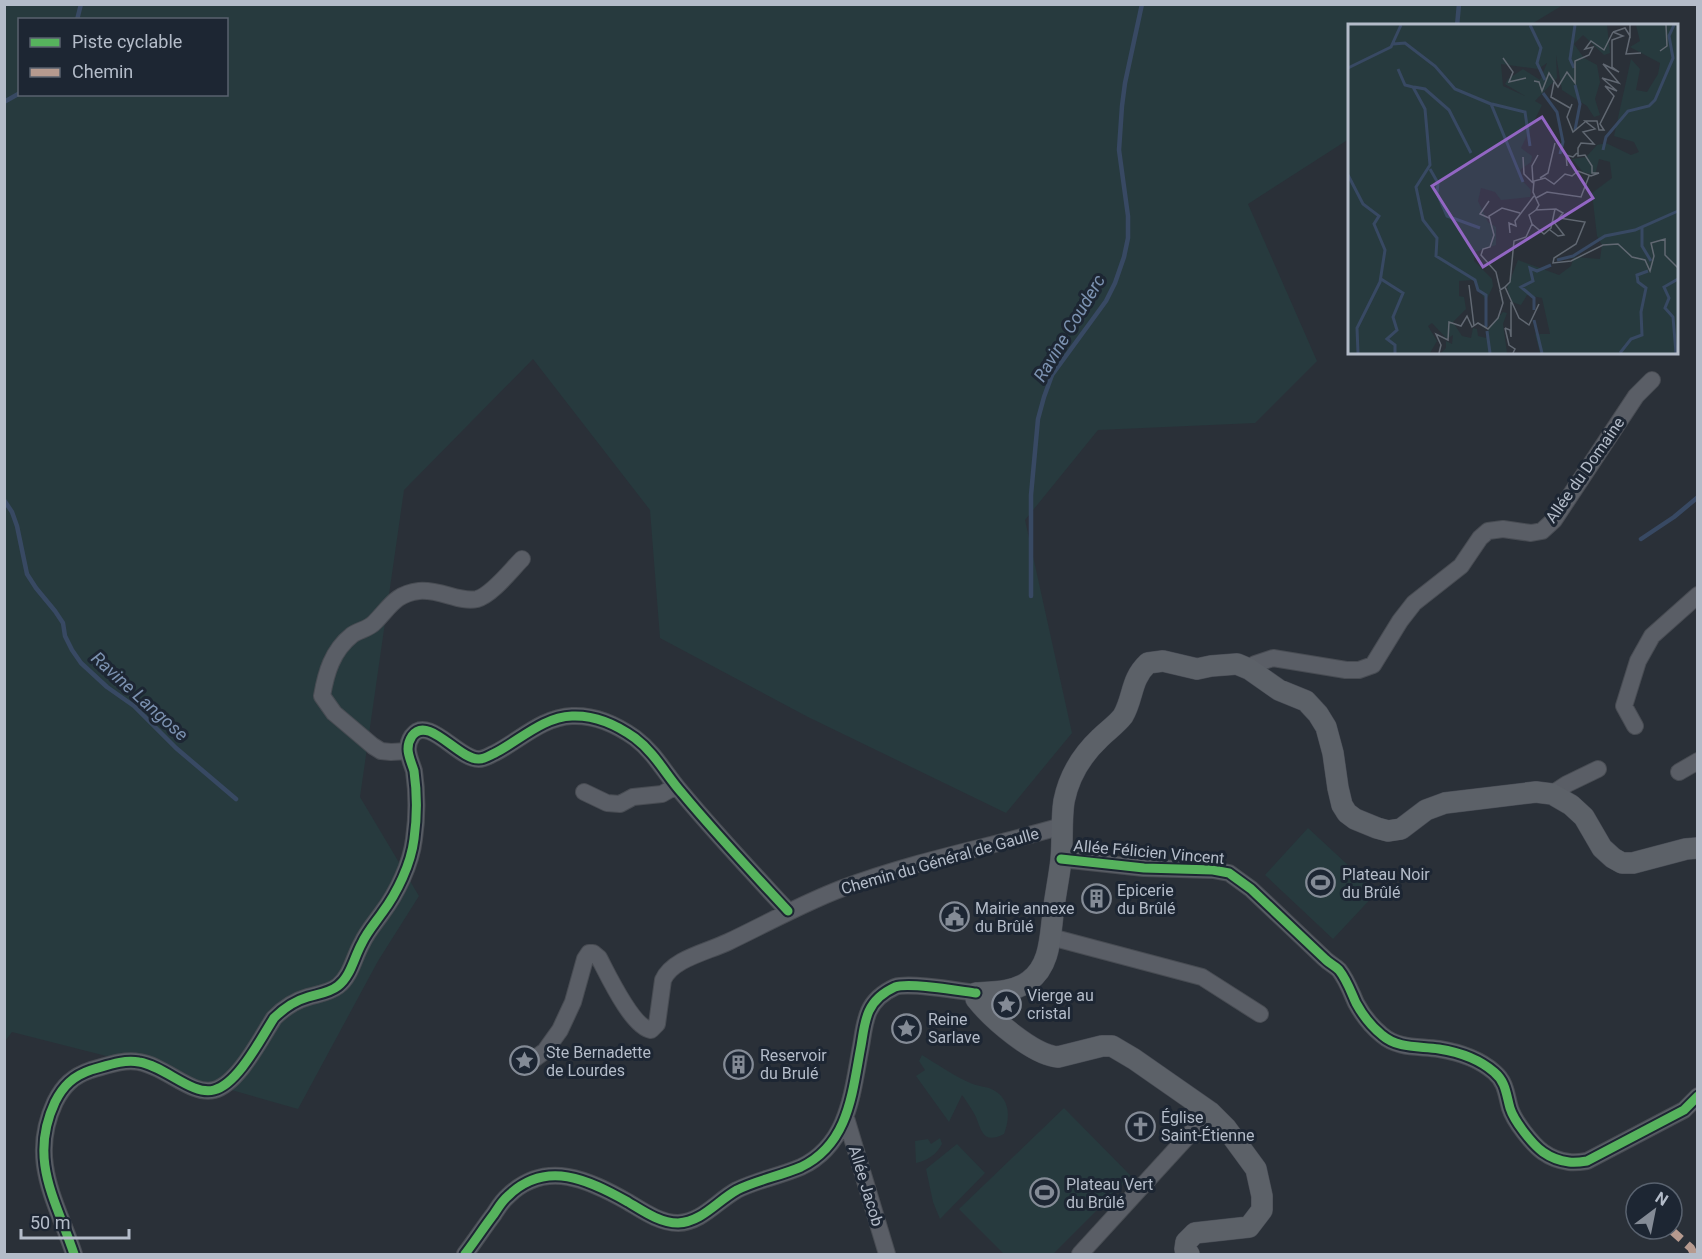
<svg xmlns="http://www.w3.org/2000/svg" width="1702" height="1259" viewBox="0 0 1702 1259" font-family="Roboto,sans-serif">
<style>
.green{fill:#273a3e;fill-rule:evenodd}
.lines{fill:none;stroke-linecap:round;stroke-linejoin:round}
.stream{stroke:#384963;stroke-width:4.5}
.minor-casing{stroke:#484c53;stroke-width:18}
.major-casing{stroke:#484c55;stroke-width:22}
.minor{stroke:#5a5e66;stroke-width:16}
.major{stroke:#5c6168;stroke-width:21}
.quiet{stroke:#b69a8f;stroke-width:8;stroke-dasharray:15 8;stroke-linecap:butt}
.cycleway-casing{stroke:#1d2633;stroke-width:13}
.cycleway{stroke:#56b35d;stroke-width:9}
.labels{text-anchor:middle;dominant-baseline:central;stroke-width:6;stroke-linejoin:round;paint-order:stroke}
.street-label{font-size:16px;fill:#b4bcc9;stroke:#1d2633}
.poi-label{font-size:16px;fill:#b4bcc9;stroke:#1d2633;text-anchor:start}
.water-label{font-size:18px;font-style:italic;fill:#7c92b1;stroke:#1d2633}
.inset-river{fill:none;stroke:#384963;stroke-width:3}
.inset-road{fill:none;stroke:#616872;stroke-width:1.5}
.view{fill:#9266c3;fill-opacity:0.15;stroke:#9266c3;stroke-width:3}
.inset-edge{fill:none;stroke:#b4bcc9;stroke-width:3}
</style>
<rect width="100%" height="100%" fill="#2a3038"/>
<path class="green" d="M 5,5 L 1563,5 L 1530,25 L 1350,26 L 1349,139 L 1248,204 L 1317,361 L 1255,423 L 1098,430 L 1025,520 L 1072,733 L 1006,813 L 808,717 L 660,638 L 650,510 L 533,359 L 404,490 L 360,797 L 419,896 L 378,961 L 298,1109 L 169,1072 L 12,1032 L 5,1041 ZM 20,20 L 226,20 L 226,94 L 20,94 Z
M 1308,828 L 1377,892 L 1333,939 L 1265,875 Z
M 922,1055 C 937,1064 951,1074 966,1081 C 973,1085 981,1086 989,1088 C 1010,1096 1011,1116 1004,1134 C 984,1144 982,1133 976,1117 C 972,1109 967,1102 962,1095 L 949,1122 L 916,1076 L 925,1070 L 919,1061 Z
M 1064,1108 L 1131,1176 L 1053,1254 L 1004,1254 L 959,1209 Z
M 940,1138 L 942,1144 C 937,1154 927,1161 916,1163 L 915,1141 L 928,1139 L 931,1144 Z
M 957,1144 L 985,1173 L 940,1219 L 933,1202 L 926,1169 Z"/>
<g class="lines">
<path class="stream" d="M 77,20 L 81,4
M 1457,26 L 1459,4
M 4,102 L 20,93
M 4,500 L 12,512 L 17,526 L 27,574 L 36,588 L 55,611 L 63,623 L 65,636 L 72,650 L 81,663 L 107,687 L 134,706 L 176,748 L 236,799
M 1641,539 L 1674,517 L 1698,497
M 1031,596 L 1031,495 L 1038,419 L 1044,397 L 1052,375 L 1106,301 L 1115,283 L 1124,257 L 1128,238 L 1128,216 L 1119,150 L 1122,106 L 1125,83 L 1142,4"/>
<defs>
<path id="minor" d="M 1249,669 L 1255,664 L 1273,658 L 1346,670 L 1359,670 L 1373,665 L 1400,621 L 1414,603 L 1461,566 L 1480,538 L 1488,531 L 1503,529 L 1531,533 L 1542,531 L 1554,520 L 1636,396 L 1652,380
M 1635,726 L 1624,706 L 1638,661 L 1652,636 L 1698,595
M 408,751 L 391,752 L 381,751 L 373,746 L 334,713 L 322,696 C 326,673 332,651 352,635 C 359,630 369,629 375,622 C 390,607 395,594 419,591 C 440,589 460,603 477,599 C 492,595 511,570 522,559
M 1679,772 L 1698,761
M 584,792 L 607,803 L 620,804 L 633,797 L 662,794 L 676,786
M 1552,794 L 1567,784 L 1598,769
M 1061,859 L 1144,868 L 1213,870 L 1229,873 L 1251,889 L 1325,959 C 1329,963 1335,966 1339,970 C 1347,980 1351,992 1356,1003 C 1362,1014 1372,1027 1382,1035 C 1398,1049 1419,1046 1439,1049 C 1458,1052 1479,1059 1494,1072 C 1506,1082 1506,1094 1510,1108 C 1514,1121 1532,1144 1543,1152 C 1550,1157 1561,1161 1569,1162 C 1575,1163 1581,1162 1587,1161 L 1684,1110 L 1698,1096
M 1051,937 L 1202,977 L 1260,1014
M 530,1062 L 545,1051 L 560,1030 L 573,1002 L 585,959 L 589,953 L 593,953 L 599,958 C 608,975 632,1027 651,1030 L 657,1024 L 663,980 C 672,959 707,952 728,942 C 766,924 803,903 843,888 C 914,861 990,847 1062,826
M 846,1118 L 887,1254
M 74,1254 C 56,1200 28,1160 55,1102 C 63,1086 73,1076 91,1070 C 106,1066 123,1059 139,1062 C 165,1066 192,1096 214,1090 C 238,1084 261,1038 274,1018 C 284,1008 294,1001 308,997 C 318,994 329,993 338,986 C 351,976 354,957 362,943 C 367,932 375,923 382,913 C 397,893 411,864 414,839 C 417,818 417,792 414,771 C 412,764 408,756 408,749 C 408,745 410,739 412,736 C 428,714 459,760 479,759 C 485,759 490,755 495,753 C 520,740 543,717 572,716 C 595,715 617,725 635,738 C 655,753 666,775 682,793 C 716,834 752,872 788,911
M 465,1254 C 475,1241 484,1227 494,1214 C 498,1208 502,1201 508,1196 C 546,1159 589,1180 628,1202 C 643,1211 660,1223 678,1223 C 702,1222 717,1201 737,1190 C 757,1180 780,1176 801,1167 C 849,1144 852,1093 861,1046 C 863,1035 864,1022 869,1011 C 874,1000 884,992 895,987 C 909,982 960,991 976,993
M 1080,1254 L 1210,1112"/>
<path id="major" d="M 1189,1254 L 1185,1249 L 1186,1242 L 1195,1233 L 1249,1227 L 1262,1210 L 1262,1196 L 1256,1169 L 1226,1128 L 1210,1112 L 1134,1059 L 1112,1046 L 1102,1046 L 1058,1057 C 1033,1055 992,1019 976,999 L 976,993 C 993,992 1015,992 1029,981 C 1050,966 1050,938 1053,914 C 1055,896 1059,878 1061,860 C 1063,840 1061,820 1064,801 C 1069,776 1082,755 1100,738 C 1107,731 1117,724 1123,716 C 1134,697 1130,680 1148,663 L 1163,661 L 1197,669 L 1211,666 L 1237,664 L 1249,669 L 1279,690 L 1306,701 L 1318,714 L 1326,727 L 1333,753 L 1338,788 L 1342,805 L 1347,813 L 1355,819 L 1377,828 L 1388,831 L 1401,829 L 1426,810 L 1445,803 L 1536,792 L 1552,794 L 1571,805 L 1584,817 L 1602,848 L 1613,858 L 1622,863 L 1633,863 L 1686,849 L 1698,848"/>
</defs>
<use href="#minor" class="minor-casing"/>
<use href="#major" class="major-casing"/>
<use href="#minor" class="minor"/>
<use href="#major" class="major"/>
<path class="quiet" d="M 1670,1229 L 1691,1248 L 1694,1254"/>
<defs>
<path id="cycleway" d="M 1061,859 L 1144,868 L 1213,870 L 1229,873 L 1251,889 L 1325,959 C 1329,963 1335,966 1339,970 C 1347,980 1351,992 1356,1003 C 1362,1014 1372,1027 1382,1035 C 1398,1049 1419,1046 1439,1049 C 1458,1052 1479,1059 1494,1072 C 1506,1082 1506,1094 1510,1108 C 1514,1121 1532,1144 1543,1152 C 1550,1157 1561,1161 1569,1162 C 1575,1163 1581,1162 1587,1161 L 1684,1110 L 1698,1096
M 74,1254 C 56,1200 28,1160 55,1102 C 63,1086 73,1076 91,1070 C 106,1066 123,1059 139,1062 C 165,1066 192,1096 214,1090 C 238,1084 261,1038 274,1018 C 284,1008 294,1001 308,997 C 318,994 329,993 338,986 C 351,976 354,957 362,943 C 367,932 375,923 382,913 C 397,893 411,864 414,839 C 417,818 417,792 414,771 C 412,764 408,756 408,749 C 408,745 410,739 412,736 C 428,714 459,760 479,759 C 485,759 490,755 495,753 C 520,740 543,717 572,716 C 595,715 617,725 635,738 C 655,753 666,775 682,793 C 716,834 752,872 788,911
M 465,1254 C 475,1241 484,1227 494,1214 C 498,1208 502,1201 508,1196 C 546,1159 589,1180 628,1202 C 643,1211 660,1223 678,1223 C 702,1222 717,1201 737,1190 C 757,1180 780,1176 801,1167 C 849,1144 852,1093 861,1046 C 863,1035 864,1022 869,1011 C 874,1000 884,992 895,987 C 909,982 960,991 976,993"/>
</defs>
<use href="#cycleway" class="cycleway-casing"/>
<use href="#cycleway" class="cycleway"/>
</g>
<defs>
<symbol id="stadium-ring" viewBox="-11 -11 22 22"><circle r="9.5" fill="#1d2633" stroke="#848b96" stroke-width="1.5"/><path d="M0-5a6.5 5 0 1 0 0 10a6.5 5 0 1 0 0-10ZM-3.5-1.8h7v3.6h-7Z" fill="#848b96"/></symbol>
<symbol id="building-ring" viewBox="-11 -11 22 22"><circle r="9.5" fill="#1d2633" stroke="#848b96" stroke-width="1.5"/><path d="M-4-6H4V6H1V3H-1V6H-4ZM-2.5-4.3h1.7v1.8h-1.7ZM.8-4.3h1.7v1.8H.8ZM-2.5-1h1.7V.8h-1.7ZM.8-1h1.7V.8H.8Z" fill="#848b96"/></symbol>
<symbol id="civic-ring" viewBox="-11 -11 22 22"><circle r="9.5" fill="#1d2633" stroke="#848b96" stroke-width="1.5"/><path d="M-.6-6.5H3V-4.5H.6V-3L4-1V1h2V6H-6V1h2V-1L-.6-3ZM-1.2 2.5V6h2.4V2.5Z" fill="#848b96"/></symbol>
<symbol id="sight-ring" viewBox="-11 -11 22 22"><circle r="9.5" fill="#1d2633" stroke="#848b96" stroke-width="1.5"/><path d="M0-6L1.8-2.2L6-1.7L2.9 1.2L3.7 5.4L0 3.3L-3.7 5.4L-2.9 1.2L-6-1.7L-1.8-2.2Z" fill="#848b96"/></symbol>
<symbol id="church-ring" viewBox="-11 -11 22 22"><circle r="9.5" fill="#1d2633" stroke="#848b96" stroke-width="1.5"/><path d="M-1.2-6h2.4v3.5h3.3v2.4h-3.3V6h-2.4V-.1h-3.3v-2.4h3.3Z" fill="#848b96"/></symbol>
</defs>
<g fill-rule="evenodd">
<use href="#stadium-ring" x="1304" y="866" width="33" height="33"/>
<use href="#building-ring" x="1080" y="882" width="33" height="33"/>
<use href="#civic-ring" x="938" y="900" width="33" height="33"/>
<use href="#sight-ring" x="990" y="988" width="33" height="33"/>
<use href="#sight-ring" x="890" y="1012" width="33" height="33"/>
<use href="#sight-ring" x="508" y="1044" width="33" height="33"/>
<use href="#building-ring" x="722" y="1048" width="33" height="33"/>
<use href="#church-ring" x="1124" y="1110" width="33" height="33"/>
<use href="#stadium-ring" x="1028" y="1176" width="33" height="33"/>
</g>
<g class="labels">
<g class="street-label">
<text transform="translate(1585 470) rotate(-55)">Allée du Domaine</text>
<text transform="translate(1149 852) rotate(5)">Allée Félicien Vincent</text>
<text transform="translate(940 861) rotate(-16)">Chemin du Général de Gaulle</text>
<text transform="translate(866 1186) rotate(73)">Allée Jacob</text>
</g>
<g class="poi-label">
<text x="1342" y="874">Plateau Noir<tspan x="1342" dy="18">du Brûlé</tspan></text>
<text x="1117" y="890">Epicerie<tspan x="1117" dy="18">du Brûlé</tspan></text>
<text x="975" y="908">Mairie annexe<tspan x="975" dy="18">du Brûlé</tspan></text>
<text x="1027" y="995">Vierge au<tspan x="1027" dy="18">cristal</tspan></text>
<text x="928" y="1019">Reine<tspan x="928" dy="18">Sarlave</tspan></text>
<text x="546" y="1052">Ste Bernadette<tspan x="546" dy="18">de Lourdes</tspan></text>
<text x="760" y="1055">Reservoir<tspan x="760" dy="18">du Brulé</tspan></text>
<text x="1161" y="1117">Église<tspan x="1161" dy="18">Saint-Étienne</tspan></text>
<text x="1066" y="1184">Plateau Vert<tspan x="1066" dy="18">du Brûlé</tspan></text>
</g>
<g class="water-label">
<text transform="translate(1069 328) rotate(-59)">Ravine Couderc</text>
<text transform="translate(140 696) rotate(42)">Ravine Langose</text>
</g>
</g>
<g transform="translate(1348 24)">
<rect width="330" height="330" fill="#2a3038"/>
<path d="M 0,1 L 259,1 L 262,29 L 256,31 L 235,11 L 226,20 L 236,34 L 249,41 L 252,58 L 247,75 L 252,91 L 246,93 L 239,82 L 214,66 L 208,31 L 209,54 L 187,77 L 194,81 L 173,124 L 184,132 L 183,138 L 173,145 L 172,154 L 183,166 L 182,173 L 153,176 L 147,168 L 133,164 L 130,177 L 140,198 L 148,203 L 148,221 L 127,228 L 126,237 L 144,255 L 145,262 L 138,277 L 125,256 L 111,257 L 111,272 L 116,273 L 118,285 L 105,298 L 114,312 L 123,314 L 125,304 L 129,305 L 130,312 L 138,314 L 141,304 L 155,288 L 159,289 L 155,300 L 159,329 L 93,329 L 98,324 L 98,317 L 104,320 L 105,311 L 99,315 L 84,299 L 80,302 L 89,317 L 82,329 L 0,329 ZM 199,39 L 192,56 L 175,45 L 160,55 L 157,60 L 177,72 L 155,62 L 153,40 L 190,45 ZM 288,1 L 330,1 L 330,329 L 192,329 L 187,310 L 202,310 L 194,274 L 179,271 L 173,281 L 164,278 L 159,264 L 170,236 L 211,251 L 223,242 L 226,233 L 252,235 L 254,221 L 249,212 L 244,169 L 264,154 L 262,138 L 251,135 L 247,151 L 235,148 L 224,135 L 238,133 L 249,121 L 258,119 L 283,131 L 291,128 L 286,118 L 266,112 L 283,35 L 292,45 L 288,66 L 299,68 L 310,50 L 312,39 L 282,23 L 292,17 Z" fill="#273a3e" fill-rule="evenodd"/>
<path class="inset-river" d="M 182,1 L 193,24 L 189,39 L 197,56M 45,20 L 57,19 L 87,42 L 107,65 L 143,80 L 175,158M 0,44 L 43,23 L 53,1M 226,44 L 222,35 L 227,1M 50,45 L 57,61 L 65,63 L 77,85 L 82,141 L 68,163 L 75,196 L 89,214 L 88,232 L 127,256 L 130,266 L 138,271 L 138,303M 66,63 L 77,65 L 101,86 L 123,129M 195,69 L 209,88 L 215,118 L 212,130M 144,80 L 177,88 L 182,122M 227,106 L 232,80 L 227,61M 255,126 L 258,113 L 280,87 L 301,82 L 307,76 L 325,34 L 321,12 L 326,1M 82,145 L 90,159 L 89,169 L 99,192 L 132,204M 0,151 L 15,180 L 31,192 L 26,200 L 37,226 L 32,258 L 9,304 L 10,329M 294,202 L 294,222 L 303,237M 209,236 L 225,232 L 257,212 L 287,206 L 330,187M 33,255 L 55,269 L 45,293 L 49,306 L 39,315 L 47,321 L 47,329M 186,286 L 186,274 L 173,263 L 185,257 L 182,244 L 189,247 L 203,241M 186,296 L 194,329M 139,307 L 142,329M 272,329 L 283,315 L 294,311 L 293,288 L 298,264 L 290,258 L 289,251 L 300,247M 328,329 L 325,293 L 317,284 L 321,274 L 316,263 L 330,255"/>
<path class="inset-road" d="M 265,8 L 275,12 L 264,16 L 264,43 L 271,48 L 255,40 L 271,59 L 254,54 L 269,67 L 257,62 L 266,72 L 252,100 L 256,106 L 251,106 L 249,97 L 237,97 L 247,105 L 235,108 L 246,120 L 233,119 L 230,124 L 230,132 L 237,131 L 244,142 L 244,149 L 251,149 L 243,152 L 230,147 L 224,152 L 217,150 L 206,160 L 197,154 L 186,157 L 185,168 L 191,181 L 188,186 L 208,185 L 215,189 L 211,194 L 237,198 L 228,220 L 206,234 L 205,239 L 223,237 L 255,221 L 270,220 L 284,233 L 297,236 L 302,247 L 306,232 L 303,219 L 317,215 L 317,231 L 330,244M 265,8 L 277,4 L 282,12 L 282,1M 282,12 L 278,30 L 293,29M 312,27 L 319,22 L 318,1M 155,34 L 165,48 L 161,58 L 178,54M 186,57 L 191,58 L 194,67 L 201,49 L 210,63 L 219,48 L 227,59 L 227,37 L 241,31 L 245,23 L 237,25 L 243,17 L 256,26 L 265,8M 206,58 L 203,73 L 222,84M 224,80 L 219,93 L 225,108 L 237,98M 175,133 L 176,150 L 185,159M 219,142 L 218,131 L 225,133 L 229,129M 192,154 L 200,149 L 207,119M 185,158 L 184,142 L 190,131M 188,174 L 199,168 L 233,173 L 241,152M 141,177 L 132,190 L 141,194M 184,200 L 178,213 L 166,217 L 162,258 L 157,263 L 171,294 L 181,301 L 191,280M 184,200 L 196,210 L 203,204 L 207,185M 184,200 L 181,191 L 188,186M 202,206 L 210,212 L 216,211 L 205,197M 162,209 L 161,199 L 168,202 L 167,197 L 186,172M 121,261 L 126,302M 152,265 L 148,248 L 133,231 L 135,225 L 142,223 L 146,211 L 141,192 L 154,184 L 172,189M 157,304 L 162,306 L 163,313 L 163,278M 157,304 L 161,321 L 167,325 L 165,329M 91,329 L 93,321 L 88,310 L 100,316 L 101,298 L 113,302 L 119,292 L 124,303 L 130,299 L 140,305 L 150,294 L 155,279 L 152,266 L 157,263"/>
<path class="view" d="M 194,93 L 245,174 L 135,243 L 84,162 Z"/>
<rect width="330" height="330" class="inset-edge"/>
</g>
<rect width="1702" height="1259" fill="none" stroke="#b4bcc9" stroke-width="12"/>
<rect x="18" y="18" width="210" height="78" fill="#1d2633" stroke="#59626f" stroke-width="1.5"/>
<rect x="30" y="38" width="30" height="9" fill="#56b35d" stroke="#59626f" stroke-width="1.5"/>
<text x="72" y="48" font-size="18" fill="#b4bcc9">Piste cyclable</text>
<rect x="30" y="68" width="30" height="9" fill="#b69a8f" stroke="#59626f" stroke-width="1.5"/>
<text x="72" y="78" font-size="18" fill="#b4bcc9">Chemin</text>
<g transform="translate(1654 1211) rotate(32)"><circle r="28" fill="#1d2633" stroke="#59626f" stroke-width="1.5"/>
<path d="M0-4.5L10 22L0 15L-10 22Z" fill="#848b96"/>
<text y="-9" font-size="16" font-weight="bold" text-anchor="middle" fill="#b4bcc9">N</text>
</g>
<path d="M21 1229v9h108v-9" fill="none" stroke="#b4bcc9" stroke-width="3"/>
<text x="30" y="1229" font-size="18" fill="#b4bcc9" stroke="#1d2633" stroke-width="4.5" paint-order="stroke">50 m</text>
</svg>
